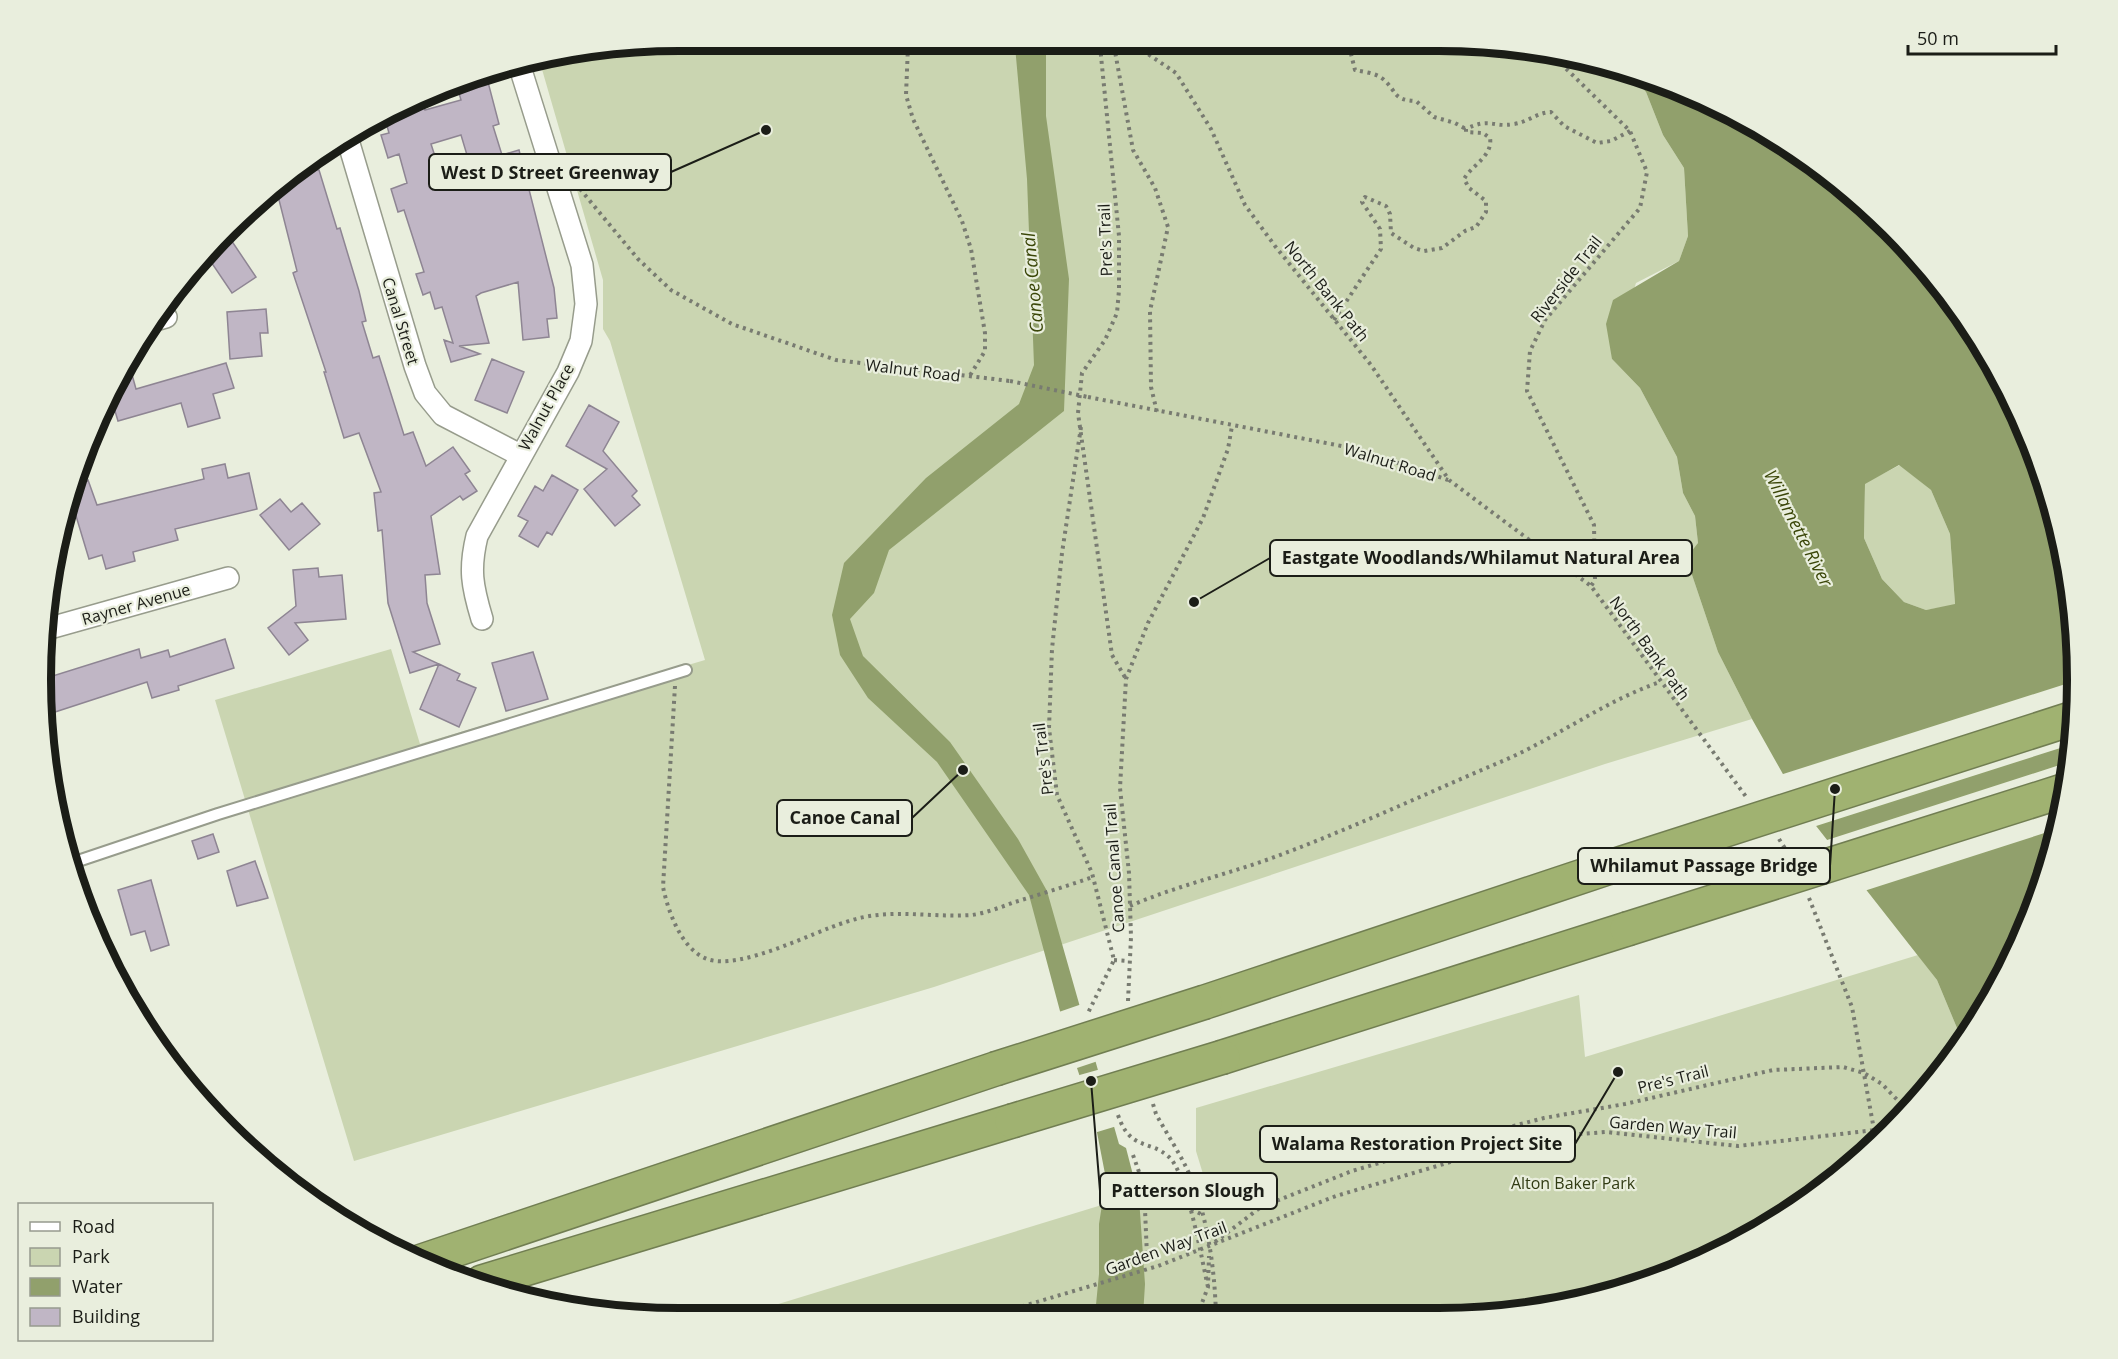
<svg xmlns="http://www.w3.org/2000/svg" width="2118" height="1359" viewBox="0 0 2118 1359" font-family="'Open Sans',sans-serif">
<style>
.green{fill:#cad5b1}
.water{fill:#91a06c;fill-rule:evenodd}
.pier{fill:#e9eedd}
.building{fill:#c0b6c5;stroke:#8e8593;stroke-width:1.5;fill-rule:evenodd}
.lines{fill:none;stroke-linecap:round;stroke-linejoin:round}
.lane-casing{stroke:#979c8c;stroke-width:14}
.street-casing{stroke:#979c8c;stroke-width:24}
.highway-casing{stroke:#717e52;stroke-width:36}
.path{stroke:#787b71;stroke-width:4;stroke-dasharray:3 4.5;stroke-linecap:butt}
.lane{stroke:#fff;stroke-width:10}
.street{stroke:#fff;stroke-width:21}
.highway{stroke:#a0b271;stroke-width:33}
.highway-bridge-casing{stroke:#717e52;stroke-width:36;stroke-linecap:butt}
.path-bridge{stroke:#787b71;stroke-width:4;stroke-dasharray:3 4.5;stroke-linecap:butt}
.highway-bridge{stroke:#a0b271;stroke-width:33}
.labels{text-anchor:middle;dominant-baseline:central;stroke-width:4.5;stroke-linejoin:round;paint-order:stroke}
.street-label{font-size:16px;fill:#1b1d17;stroke:#e9eedd}
.park-label{font-size:16px;fill:#313b13;stroke:#e9eedd}
.water-label{font-size:18px;font-style:italic;fill:#3a4608;stroke:#e9eedd}
.rim{fill:none;stroke:#1b1d17;stroke-width:8}
.leader{fill:none;stroke:#1b1d17;stroke-width:2}
.callout-dot{fill:#1b1d17;stroke:#e9eedd;stroke-width:2}
.callout{fill:#e9eedd;stroke:#1b1d17;stroke-width:2}
.callout-label{font-size:18px;text-anchor:middle;font-weight:bold;fill:#1b1d17}
</style>
<rect width="100%" height="100%" fill="#e9eedd"/>
<path class="green" d="M 596,46 L 1522,46 L 1625,70 L 1646,92 L 1663,135 L 1684,168 L 1688,236 L 1679,261 L 1636,283 L 1612,359 L 1640,388 L 1677,457 L 1683,493 L 1695,516 L 1698,543 L 1690,569 L 1718,652 L 1752,719 L 1605,764 L 934,987 L 354,1161 L 215,700 L 391,649 L 420,744 L 705,660 L 610,341 L 603,329 L 603,280 L 539,59 Z
M 1900,465 L 1931,490 L 1950,534 L 1955,605 L 1926,610 L 1904,602 L 1882,579 L 1864,538 L 1865,483 Z
M 1918,955 L 1937,980 L 1962,1040 L 1919,1101 L 1828,1186 L 1721,1252 L 1604,1297 L 1480,1317 L 746,1314 L 1203,1174 L 1196,1151 L 1196,1108 L 1579,995 L 1585,1057 Z"/>
<path class="water" d="M 1015,46 L 1046,46 L 1046,116 L 1069,279 L 1064,411 L 889,550 L 874,593 L 850,619 L 863,656 L 950,742 L 1018,839 L 1047,891 L 1119,1144 L 1126,1148 L 1139,1198 L 1145,1284 L 1143,1316 L 1095,1315 L 1099,1274 L 1099,1224 L 1106,1179 L 1095,1122 L 1068,1041 L 1029,895 L 937,762 L 868,698 L 840,655 L 832,615 L 844,563 L 926,478 L 1019,404 L 1034,365 L 1027,179 Z
M 1625,70 L 1644,74 L 1721,106 L 1860,199 L 1945,290 L 2011,397 L 2056,514 L 2076,637 L 2072,763 L 2044,885 L 1992,999 L 1962,1040 L 1937,980 L 1802,808 L 1752,719 L 1718,652 L 1690,569 L 1691,552 L 1698,543 L 1695,516 L 1683,493 L 1677,457 L 1640,388 L 1612,359 L 1606,324 L 1613,300 L 1679,261 L 1688,236 L 1684,168 L 1663,135 L 1646,92 ZM 1899,465 L 1931,490 L 1950,534 L 1955,604 L 1926,610 L 1904,602 L 1882,579 L 1864,538 L 1865,484 Z"/>
<path class="pier" d="M 2075,681 L 2073,744 L 1813,827 L 1799,809 L 1780,775 Z
M 2072,761 L 2057,829 L 1864,891 L 1824,841 Z
M 1082,1004 L 1098,1061 L 1074,1069 L 1056,1013 Z
M 1101,1069 L 1117,1126 L 1094,1133 L 1076,1076 Z"/>
<path class="building" d="M 480,73 L 483,83 L 488,82 L 499,124 L 493,126 L 502,155 L 519,150 L 554,288 L 557,318 L 547,319 L 549,337 L 523,340 L 518,282 L 481,293 L 476,296 L 489,343 L 459,346 L 480,354 L 451,362 L 444,340 L 453,343 L 442,307 L 435,309 L 430,292 L 423,295 L 416,274 L 424,272 L 404,210 L 398,212 L 391,189 L 407,183 L 399,154 L 388,158 L 381,135 L 389,133 L 385,119 L 422,100 L 425,110 L 461,100 L 456,83 ZM 461,135 L 473,175 L 444,184 L 431,144 Z
M 313,158 L 316,170 L 319,170 L 337,229 L 340,228 L 346,248 L 359,291 L 366,321 L 362,322 L 373,358 L 379,356 L 404,435 L 413,432 L 426,466 L 453,447 L 470,471 L 465,474 L 477,491 L 463,500 L 460,496 L 431,516 L 440,574 L 425,575 L 427,603 L 440,644 L 413,652 L 439,664 L 410,673 L 388,603 L 382,530 L 378,531 L 374,493 L 381,492 L 359,433 L 344,438 L 324,372 L 326,372 L 293,273 L 297,271 L 276,188 Z
M 227,234 L 256,277 L 232,293 L 205,253 Z
M 266,309 L 268,333 L 260,333 L 262,356 L 230,359 L 227,312 Z
M 492,359 L 524,372 L 507,413 L 475,400 Z
M 226,363 L 234,388 L 213,394 L 220,418 L 188,427 L 181,403 L 118,421 L 115,411 L 101,416 L 120,374 L 131,371 L 136,389 Z
M 589,405 L 619,422 L 603,451 L 637,491 L 632,496 L 640,505 L 615,526 L 584,489 L 607,469 L 566,446 Z
M 225,464 L 228,478 L 249,473 L 257,509 L 175,529 L 178,540 L 133,552 L 135,561 L 106,569 L 102,555 L 89,559 L 70,496 L 72,486 L 88,480 L 97,505 L 204,479 L 202,469 Z
M 552,475 L 578,490 L 552,535 L 547,532 L 538,547 L 519,536 L 528,521 L 518,516 L 535,486 L 543,491 Z
M 280,499 L 291,512 L 302,503 L 320,524 L 289,550 L 260,515 Z
M 318,568 L 319,577 L 342,575 L 346,619 L 295,623 L 308,640 L 289,655 L 268,628 L 296,606 L 293,570 Z
M 225,639 L 234,668 L 178,686 L 179,690 L 152,698 L 147,682 L 52,713 L 51,710 L 44,712 L 43,679 L 139,649 L 141,658 L 168,650 L 170,657 Z
M 533,652 L 548,699 L 506,711 L 492,663 Z
M 439,664 L 460,674 L 457,680 L 476,688 L 459,727 L 420,709 Z
M 213,834 L 219,852 L 198,859 L 192,841 Z
M 255,861 L 268,898 L 237,906 L 227,871 Z
M 151,880 L 169,945 L 151,951 L 145,931 L 131,935 L 118,890 Z"/>
<g class="lines">
<defs>
<path id="lane" d="M 69,864 L 218,814 L 686,670"/>
<path id="street" d="M 347,137 L 415,366 L 425,393 L 443,415 L 520,455
M 152,321 L 166,317
M 482,619 C 472,586 469,569 477,536 L 568,372 L 581,341 L 586,304 L 582,265 L 519,64
M 43,630 L 228,578"/>
<path id="highway" d="M 1205,1002 L 1607,868
M 1223,1057 L 1627,929
M 419,1262 L 995,1069
M 482,1282 L 1012,1121"/>
</defs>
<use href="#lane" class="lane-casing"/>
<use href="#street" class="street-casing"/>
<use href="#highway" class="highway-casing"/>
<path class="path" d="M 908,46 L 906,95 L 913,119 L 962,221 L 971,249 L 985,333 L 985,351 L 969,377
M 1100,46 L 1119,236 L 1119,290 L 1117,313 L 1105,340 L 1082,373 L 1078,413 L 1112,655 L 1126,679
M 1114,46 L 1133,150 L 1155,188 L 1168,227 L 1150,311 L 1151,387 L 1157,412
M 1136,46 L 1176,73 L 1211,129 L 1245,205 L 1275,246 L 1371,365 L 1449,480 L 1591,586 L 1747,798
M 1349,46 L 1355,70 C 1364,72 1376,73 1383,79 C 1398,92 1392,100 1416,101 L 1434,117 L 1455,123 L 1466,129
M 1550,53 L 1630,131 L 1647,172 L 1640,208 L 1545,320 L 1530,351 L 1527,391 L 1594,525 L 1595,580 L 1591,586
M 580,189 L 638,259 L 671,290 L 732,324 L 836,360 L 1010,381
M 1334,320 L 1381,249 L 1380,229 L 1362,202 L 1365,197 L 1386,206 L 1390,214 L 1391,233 L 1414,248 L 1424,251 L 1442,248 L 1465,231 L 1476,227 L 1486,212 L 1486,201 L 1469,188 L 1464,179 C 1472,165 1493,156 1490,138 L 1483,133 L 1466,132 L 1466,129 C 1490,117 1493,128 1514,124 C 1528,122 1536,113 1551,112 L 1564,126 L 1597,143 L 1611,141 L 1630,131
M 1088,397 L 1357,449 L 1448,480
M 1081,427 L 1062,553 L 1052,649 L 1049,728 L 1057,795 L 1092,873 L 1114,960 L 1088,1013
M 675,686 L 663,887 C 668,911 681,949 707,959 C 740,971 813,932 846,922 C 889,907 928,918 972,915 C 986,913 1001,907 1015,902 C 1041,894 1067,886 1093,877
M 1779,839 L 1788,853
M 1809,898 L 1852,1007 L 1876,1141
M 1130,906 C 1176,886 1225,875 1272,858 C 1348,830 1423,795 1498,763 C 1554,740 1602,702 1660,682
M 1114,960 L 1129,961
M 1128,1001 L 1131,937 L 1129,873 L 1120,788 L 1126,679 L 1148,623 L 1203,518 L 1228,449 L 1232,426
M 1153,1104 L 1156,1114 C 1169,1138 1186,1162 1195,1188 C 1209,1228 1215,1274 1216,1316
M 1118,1115 C 1130,1151 1149,1139 1169,1157 C 1187,1173 1202,1261 1208,1287
M 1133,1155 L 1144,1186 L 1147,1256
M 1144,1186 L 1201,1214
M 1215,1242 L 1261,1207 L 1352,1171 L 1440,1145 L 1544,1118 L 1625,1104 L 1773,1070 L 1843,1067 L 1864,1073 L 1882,1084 L 1908,1111
M 993,1315 L 1158,1266 L 1336,1196 L 1501,1147 L 1554,1136 L 1606,1132 L 1738,1146 L 1875,1130
M 1197,1316 L 1208,1287 L 1209,1256"/>
<use href="#lane" class="lane"/>
<use href="#street" class="street"/>
<use href="#highway" class="highway"/>
<defs>
<path id="highway-bridge" d="M 1607,868 L 2074,718
M 1627,929 L 2066,790
M 995,1069 L 1205,1002
M 1012,1121 L 1223,1057"/>
</defs>
<use href="#highway-bridge" class="highway-bridge-casing"/>
<path class="path-bridge" d="M 1010,381 L 1088,397"/>
<use href="#highway-bridge" class="highway-bridge"/>
</g>
<g class="labels">
<g class="street-label">
<text transform="translate(1105 240) rotate(-92)">Pre's Trail</text>
<text transform="translate(1566 279) rotate(-52)">Riverside Trail</text>
<text transform="translate(1327 291) rotate(51)">North Bank Path</text>
<text transform="translate(401 321) rotate(73)">Canal Street</text>
<text transform="translate(913 370) rotate(7)">Walnut Road</text>
<text transform="translate(546 407) rotate(-61)">Walnut Place</text>
<text transform="translate(1390 462) rotate(17)">Walnut Road</text>
<text transform="translate(136 604) rotate(-16)">Rayner Avenue</text>
<text transform="translate(1650 648) rotate(54)">North Bank Path</text>
<text transform="translate(1043 759) rotate(-97)">Pre's Trail</text>
<text transform="translate(1114 868) rotate(-94)">Canoe Canal Trail</text>
<text transform="translate(1673 1079) rotate(-14)">Pre's Trail</text>
<text transform="translate(1673 1127) rotate(5)">Garden Way Trail</text>
<text transform="translate(1166 1248) rotate(-20)">Garden Way Trail</text>
</g>
<g class="park-label">
<text x="1573" y="1183">Alton Baker Park</text>
</g>
<g class="water-label">
<text transform="translate(1032 283) rotate(-95)">Canoe Canal</text>
<text transform="translate(1799 528) rotate(63)">Willamette River</text>
</g>
</g>
<path d="M0 0H2118V1359H0ZM679 51H1439A628 628 0 0 1 2067 679V680A628 628 0 0 1 1439 1308H679A628 628 0 0 1 51 680V679A628 628 0 0 1 679 51Z" fill="#e9eedd" fill-rule="evenodd"/>
<path class="rim" d="M679 51H1439A628 628 0 0 1 2067 679V680A628 628 0 0 1 1439 1308H679A628 628 0 0 1 51 680V679A628 628 0 0 1 679 51Z"/>
<path class="leader" d="M766 130L671 172M1194 602L1270 558M963 770L912 818M1835 789L1830 866M1618 1072L1575 1144M1091 1081L1100 1191"/>
<g class="callout-dot">
<circle cx="766" cy="130" r="6"/>
<circle cx="1194" cy="602" r="6"/>
<circle cx="963" cy="770" r="6"/>
<circle cx="1835" cy="789" r="6"/>
<circle cx="1618" cy="1072" r="6"/>
<circle cx="1091" cy="1081" r="6"/>
</g>
<g class="callout">
<rect x="429" y="154" width="242" height="36" rx="6"/>
<rect x="1270" y="540" width="422" height="36" rx="6"/>
<rect x="777" y="800" width="135" height="36" rx="6"/>
<rect x="1578" y="848" width="252" height="36" rx="6"/>
<rect x="1260" y="1126" width="315" height="36" rx="6"/>
<rect x="1100" y="1173" width="177" height="36" rx="6"/>
</g>
<g class="callout-label">
<text x="550" y="179">West D Street Greenway</text>
<text x="1481" y="564">Eastgate Woodlands/Whilamut Natural Area</text>
<text x="845" y="824">Canoe Canal</text>
<text x="1704" y="872">Whilamut Passage Bridge</text>
<text x="1417" y="1150">Walama Restoration Project Site</text>
<text x="1188" y="1197">Patterson Slough</text>
</g>
<rect x="18" y="1203" width="195" height="138" fill="#e9eedd" stroke="#979a8e" stroke-width="1.5"/>
<rect x="30" y="1222" width="30" height="9" fill="#ffffff" stroke="#979a8e" stroke-width="1.5"/>
<text x="72" y="1233" font-size="18" fill="#1b1d17">Road</text>
<rect x="30" y="1248" width="30" height="18" fill="#cad5b1" stroke="#979a8e" stroke-width="1.5"/>
<text x="72" y="1263" font-size="18" fill="#1b1d17">Park</text>
<rect x="30" y="1278" width="30" height="18" fill="#91a06c" stroke="#979a8e" stroke-width="1.5"/>
<text x="72" y="1293" font-size="18" fill="#1b1d17">Water</text>
<rect x="30" y="1308" width="30" height="18" fill="#c0b6c5" stroke="#979a8e" stroke-width="1.5"/>
<text x="72" y="1323" font-size="18" fill="#1b1d17">Building</text>
<path d="M1908 45v9h148v-9" fill="none" stroke="#1b1d17" stroke-width="3"/>
<text x="1917" y="45" font-size="18" fill="#1b1d17" stroke="#e9eedd" stroke-width="4.5" paint-order="stroke">50 m</text>
</svg>
